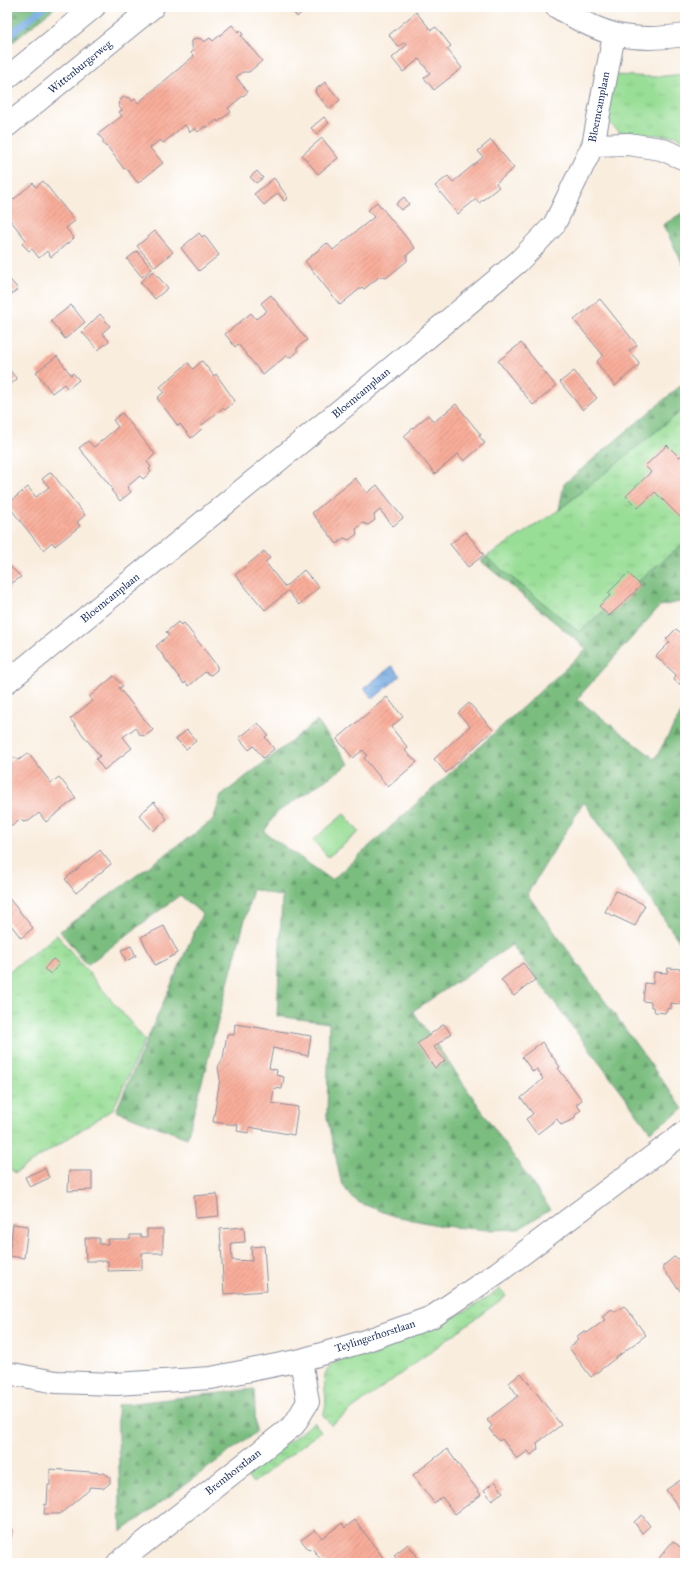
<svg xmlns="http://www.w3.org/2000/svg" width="692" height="1570" viewBox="0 0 692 1570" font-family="'IM FELL Great Primer',serif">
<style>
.grass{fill:url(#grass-tufts);stroke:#5a867a}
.forest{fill:url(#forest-firs);stroke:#4a766e}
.pitch{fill:#99de96;stroke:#5a867a}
.water{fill:url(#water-waves);stroke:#486ca0}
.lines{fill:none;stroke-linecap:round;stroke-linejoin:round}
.stream{stroke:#74aae2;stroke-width:7}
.building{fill:url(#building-hatch)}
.minor-casing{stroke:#8a8e9e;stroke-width:24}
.tertiary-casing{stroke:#8a8e9e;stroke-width:24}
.minor{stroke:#fff;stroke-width:22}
.tertiary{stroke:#fff;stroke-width:22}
.labels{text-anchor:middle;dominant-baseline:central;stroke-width:3;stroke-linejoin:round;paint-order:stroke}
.street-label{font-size:11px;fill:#1b2f5e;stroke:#fff}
</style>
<defs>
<pattern id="grass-tufts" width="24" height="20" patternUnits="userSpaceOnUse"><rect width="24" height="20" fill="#99de96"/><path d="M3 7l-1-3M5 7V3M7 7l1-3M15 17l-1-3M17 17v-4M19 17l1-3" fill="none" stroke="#83bf84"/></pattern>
<pattern id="forest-firs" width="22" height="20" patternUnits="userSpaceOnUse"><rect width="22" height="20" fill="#7abd7f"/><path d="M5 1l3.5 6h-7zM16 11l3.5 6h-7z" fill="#639a6b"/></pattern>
<pattern id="water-waves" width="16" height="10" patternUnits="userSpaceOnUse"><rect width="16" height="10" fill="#74aae2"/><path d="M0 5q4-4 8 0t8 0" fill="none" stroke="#5e8bba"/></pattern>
<pattern id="building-hatch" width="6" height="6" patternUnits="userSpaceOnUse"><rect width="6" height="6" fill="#f8ad9a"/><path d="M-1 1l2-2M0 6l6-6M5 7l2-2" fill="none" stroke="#d49587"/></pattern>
</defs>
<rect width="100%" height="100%" fill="#fff"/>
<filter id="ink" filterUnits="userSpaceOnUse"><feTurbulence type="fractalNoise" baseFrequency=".025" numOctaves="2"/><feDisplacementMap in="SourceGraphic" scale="8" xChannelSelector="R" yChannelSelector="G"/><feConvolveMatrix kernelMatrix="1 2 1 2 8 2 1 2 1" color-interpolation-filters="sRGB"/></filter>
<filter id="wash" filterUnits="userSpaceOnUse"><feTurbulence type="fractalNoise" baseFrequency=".012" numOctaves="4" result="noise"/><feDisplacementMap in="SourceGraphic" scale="16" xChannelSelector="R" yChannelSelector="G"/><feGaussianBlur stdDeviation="0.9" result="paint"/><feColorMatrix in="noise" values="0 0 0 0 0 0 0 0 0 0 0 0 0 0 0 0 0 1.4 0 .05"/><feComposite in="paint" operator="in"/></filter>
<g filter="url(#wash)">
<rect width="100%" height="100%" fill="#f9edde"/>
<path class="grass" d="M 685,74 L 685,140 L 675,136 L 621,133 L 609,123 L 607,109 L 615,75 L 654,77 Z
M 685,408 L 685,542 L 579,632 L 486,557 L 559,510 Z
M 57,935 L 145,1040 L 113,1109 L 15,1173 L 7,1166 L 7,973 Z
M 500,1289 L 506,1296 L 331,1425 L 323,1415 C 332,1394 315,1378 333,1363 C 393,1343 448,1326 500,1289 Z
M 314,1422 L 321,1431 L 253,1483 L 246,1475 Z"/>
<path class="forest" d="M 7,7 L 55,7 L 7,47 Z
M 685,211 L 685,268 L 663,225 Z
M 685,382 L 685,408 L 559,510 L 564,484 Z
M 685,542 L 685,601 L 660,606 L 577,699 L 655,759 L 685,706 L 685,770 L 679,776 L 685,788 L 685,940 L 681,944 L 584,802 L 527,894 L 683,1109 L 650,1131 L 512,945 L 413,1011 L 550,1209 L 519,1229 L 488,1230 L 442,1226 L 394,1216 L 360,1203 L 350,1196 L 341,1181 L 327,1117 L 329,1023 L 277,1016 L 282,897 L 253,889 L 187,1138 L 116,1111 L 202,914 L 180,895 L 87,965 L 60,931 L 213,820 L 221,796 L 317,721 L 349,764 L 276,813 L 264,832 L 332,880 L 587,649 L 481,561 L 486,557 L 579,632 Z
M 254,1389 L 256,1432 L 121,1532 L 117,1405 Z"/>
<path class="pitch" d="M 344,814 L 359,832 L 328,857 L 313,840 Z"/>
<path class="water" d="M 392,666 L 400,676 L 373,699 L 364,688 Z"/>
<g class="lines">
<path class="stream" d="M 7,37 L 44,7"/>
</g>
<g id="blocks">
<path class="building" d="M 289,7 L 308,7 L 297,17 Z
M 416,12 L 431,30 L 436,27 L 444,37 L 451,46 L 447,49 L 462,68 L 434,90 L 424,78 L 430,73 L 419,59 L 403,72 L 392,58 L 407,45 L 405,42 L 398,47 L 389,35 Z
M 232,25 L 238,32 L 240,30 L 243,35 L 241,36 L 262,61 L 249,72 L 243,72 L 236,77 L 248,92 L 228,108 L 231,112 L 218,122 L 217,120 L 206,128 L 205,126 L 198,132 L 195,128 L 190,132 L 185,125 L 163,143 L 160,140 L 150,148 L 163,163 L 138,183 L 126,168 L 124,169 L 107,146 L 106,147 L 102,142 L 104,141 L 98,134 L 122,116 L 119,112 L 122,110 L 119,107 L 120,100 L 124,97 L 130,98 L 132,101 L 135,99 L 138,103 L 194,56 L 191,53 L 194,50 L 192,47 L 192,41 L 196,38 L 201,39 L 204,42 L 210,38 L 213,41 Z
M 325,82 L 340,100 L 330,109 L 317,95 L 315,90 Z
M 324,117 L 329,123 L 317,134 L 311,128 Z
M 322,138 L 338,158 L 318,174 L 302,155 Z
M 491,140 L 514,168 L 496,183 L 499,187 L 479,203 L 476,199 L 458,214 L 435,186 L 448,176 L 453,182 L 483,157 L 478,151 Z
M 257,171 L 263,178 L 256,183 L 250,177 Z
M 274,178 L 288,198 L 284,201 L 278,193 L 264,205 L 254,194 Z
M 43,181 L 75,221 L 66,228 L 74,238 L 51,257 L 47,251 L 39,258 L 32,249 L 29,251 L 22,244 L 26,240 L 7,216 L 7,211 L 11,208 L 8,204 L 33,183 L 36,187 Z
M 404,197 L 409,204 L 401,210 L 396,204 Z
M 377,202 L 415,248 L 407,255 L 407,261 L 386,278 L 380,276 L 364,289 L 362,287 L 340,305 L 305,261 L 327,243 L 333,250 L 374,217 L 368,210 Z
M 155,231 L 173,252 L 155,267 L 137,246 Z
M 199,233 L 202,237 L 204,235 L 219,255 L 199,271 L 181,248 Z
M 137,251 L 152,269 L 142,277 L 127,259 Z
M 153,271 L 168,288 L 155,299 L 140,282 Z
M 7,276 L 18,289 L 7,298 Z
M 271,295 L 307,340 L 297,348 L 297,352 L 291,357 L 286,356 L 263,375 L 238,344 L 235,347 L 225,334 L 251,313 L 256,319 L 267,311 L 261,303 Z
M 600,299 L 637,345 L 629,351 L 638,361 L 639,365 L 615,386 L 597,363 L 598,360 L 603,355 L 574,320 Z
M 71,305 L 85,322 L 65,339 L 51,321 Z
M 100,314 L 110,326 L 102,333 L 109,341 L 98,350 L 82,332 Z
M 521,343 L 556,386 L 533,405 L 498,361 Z
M 57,356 L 71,375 L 73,373 L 79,380 L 68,389 L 64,384 L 52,393 L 36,372 Z
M 202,361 L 214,376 L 216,374 L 235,401 L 225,410 L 223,408 L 201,426 L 203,428 L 191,438 L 180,424 L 178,426 L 157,398 L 164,392 L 160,387 L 188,363 L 193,369 Z
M 7,367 L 17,379 L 7,387 Z
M 574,371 L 597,398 L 583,410 L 560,382 Z
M 456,404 L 481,435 L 479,436 L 485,443 L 464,461 L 458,454 L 435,474 L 404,436 L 428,415 L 434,422 Z
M 122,413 L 155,454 L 147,462 L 151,467 L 149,469 L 151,472 L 143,479 L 140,476 L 127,487 L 131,492 L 120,501 L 111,490 L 113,489 L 79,448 L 88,441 L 94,447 L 118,427 L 113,420 Z
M 667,445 L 679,457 L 685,453 L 685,512 L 680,517 L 655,492 L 638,508 L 626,496 L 651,472 L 645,466 Z
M 51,472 L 85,515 L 77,522 L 80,526 L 55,546 L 52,542 L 43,550 L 7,504 L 28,487 L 36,497 L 49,487 L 42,479 Z
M 355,478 L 367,493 L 377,485 L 403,518 L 393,526 L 380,510 L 374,515 L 375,520 L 368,525 L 363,523 L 356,529 L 357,534 L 349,540 L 344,538 L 337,544 L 312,513 Z
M 466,532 L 484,555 L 468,567 L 450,544 Z
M 264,551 L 270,558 L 265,562 L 285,587 L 304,570 L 319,587 L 299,605 L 288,591 L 265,610 L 235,575 Z
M 7,563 L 21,577 L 8,586 L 10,588 L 7,591 Z
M 628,573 L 641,586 L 609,616 L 599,606 L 611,595 L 608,593 Z
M 178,622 L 181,625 L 184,623 L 217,666 L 217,670 L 211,675 L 205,672 L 189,686 L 186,682 L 184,684 L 156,646 L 169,635 L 166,632 Z
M 676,629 L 681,633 L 685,629 L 685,685 L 683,683 L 679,684 L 674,680 L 676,675 L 656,656 L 670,642 L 666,639 Z
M 114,676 L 123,686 L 119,688 L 153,730 L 145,736 L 140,735 L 135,728 L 123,737 L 132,748 L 104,770 L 96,759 L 100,756 L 70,719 L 92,701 L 89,697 L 90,696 Z
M 387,697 L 403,717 L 391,727 L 408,748 L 405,751 L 417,762 L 388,787 L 364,758 L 367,755 L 363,750 L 353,758 L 337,739 Z
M 469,703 L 493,730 L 446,773 L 434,759 L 470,726 L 458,713 Z
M 258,723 L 268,735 L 265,737 L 274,749 L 263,758 L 254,746 L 249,750 L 239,738 Z
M 187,730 L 196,741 L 186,749 L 176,739 Z
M 28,753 L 51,783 L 59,777 L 76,798 L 46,822 L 39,813 L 29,821 L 23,822 L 21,819 L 12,826 L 7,821 L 7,763 L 15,757 L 19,760 Z
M 154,802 L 167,819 L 153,831 L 139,815 Z
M 100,850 L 111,864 L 76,893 L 65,879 Z
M 616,891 L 645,905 L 635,926 L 605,912 Z
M 7,896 L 33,928 L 21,938 L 7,920 Z
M 164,926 L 178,953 L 155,965 L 141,937 Z
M 131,946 L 136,956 L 126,961 L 121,950 Z
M 53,959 L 59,964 L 51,974 L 44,969 Z
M 523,963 L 536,979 L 514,996 L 501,980 Z
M 668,968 L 682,969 L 682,974 L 685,974 L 685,1005 L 671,1003 L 671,1009 L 668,1008 L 665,1013 L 655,1012 L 653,1007 L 651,1007 L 651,1002 L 643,1001 L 645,983 L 653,984 L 654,972 L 667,973 Z
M 235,1024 L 311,1036 L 308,1056 L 273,1048 L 269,1068 L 277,1070 L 276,1075 L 284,1077 L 282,1089 L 274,1088 L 272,1103 L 298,1107 L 294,1135 L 249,1127 L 249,1133 L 237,1131 L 238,1125 L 213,1122 L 220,1079 L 218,1067 L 223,1058 L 227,1034 L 234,1035 Z
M 444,1024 L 451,1034 L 434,1047 L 445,1061 L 435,1068 L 417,1044 Z
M 542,1042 L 560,1067 L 558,1068 L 582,1100 L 576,1105 L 581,1110 L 576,1114 L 574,1119 L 561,1125 L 557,1119 L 537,1134 L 526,1119 L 533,1114 L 521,1098 L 543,1079 L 537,1069 L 533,1072 L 522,1057 Z
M 45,1168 L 49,1178 L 30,1187 L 25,1177 Z
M 69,1171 L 92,1171 L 92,1190 L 68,1191 Z
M 217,1194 L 219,1216 L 196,1218 L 194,1196 Z
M 13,1224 L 28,1226 L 24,1258 L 9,1256 Z
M 244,1227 L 245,1242 L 231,1243 L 232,1260 L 252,1261 L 251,1247 L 264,1246 L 267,1291 L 224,1294 L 220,1229 Z
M 147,1229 L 163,1229 L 163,1253 L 142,1253 L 142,1270 L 108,1271 L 108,1261 L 86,1261 L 85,1238 L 99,1238 L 99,1244 L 108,1244 L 107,1239 L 130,1239 L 130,1235 L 141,1235 L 141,1237 L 147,1237 Z
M 685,1254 L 685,1297 L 663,1269 L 663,1266 L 674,1257 L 679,1259 Z
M 624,1306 L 646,1335 L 591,1377 L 569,1348 L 578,1340 L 576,1337 L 584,1331 L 587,1333 L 605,1320 L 602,1316 L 612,1309 L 615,1312 Z
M 521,1373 L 561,1425 L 537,1443 L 538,1449 L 531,1455 L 528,1451 L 517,1459 L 502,1439 L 499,1441 L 489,1429 L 492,1426 L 487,1420 L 518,1396 L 509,1383 Z
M 447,1449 L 481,1495 L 455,1514 L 442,1497 L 434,1503 L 413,1475 Z
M 50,1469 L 104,1473 L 110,1477 L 110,1483 L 104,1488 L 89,1487 L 89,1490 L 60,1514 L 44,1514 L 45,1504 L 47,1505 L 48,1485 L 50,1485 Z
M 685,1477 L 685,1516 L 666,1490 Z
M 495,1481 L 503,1492 L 492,1500 L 484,1490 Z
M 642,1515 L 650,1526 L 642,1533 L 634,1522 Z
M 355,1520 L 387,1563 L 324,1563 L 312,1548 L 309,1550 L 301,1540 L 315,1530 L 322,1538 L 342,1523 L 345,1528 Z
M 7,1528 L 12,1529 L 9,1552 L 7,1551 Z
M 673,1541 L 685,1551 L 685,1561 L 683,1563 L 666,1563 L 659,1558 Z
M 408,1544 L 422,1563 L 399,1563 L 394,1555 Z"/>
</g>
</g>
<g filter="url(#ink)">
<use href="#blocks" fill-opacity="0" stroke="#8a8e9e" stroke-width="1"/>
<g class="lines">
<defs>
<path id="minor" d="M 7,126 L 153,7
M 593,145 L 628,144 L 661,149 L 685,159
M 7,682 L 360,394 L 518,262 L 554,225 L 593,145 L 614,35
M 7,1373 L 56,1382 L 116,1384 L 211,1378 L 301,1360 L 362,1342 L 432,1317 L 497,1273 L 685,1132
M 118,1563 L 294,1425 L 308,1402 L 301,1360"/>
<path id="tertiary" d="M 557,7 C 603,36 631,43 685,35
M 7,78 L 94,7"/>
</defs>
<use href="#minor" class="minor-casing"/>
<use href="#tertiary" class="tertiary-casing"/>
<use href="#minor" class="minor"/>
<use href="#tertiary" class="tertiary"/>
</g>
</g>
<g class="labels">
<g class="street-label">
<text transform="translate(80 67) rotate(-39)">Wittenburgerweg</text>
<text transform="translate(599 107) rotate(-79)">Bloemcamplaan</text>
<text transform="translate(361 393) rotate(-40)">Bloemcamplaan</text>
<text transform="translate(110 598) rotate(-39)">Bloemcamplaan</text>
<text transform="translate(375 1336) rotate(-18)">Teylingerhorstlaan</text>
<text transform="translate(233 1472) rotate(-38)">Bremhorstlaan</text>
</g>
</g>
<rect width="692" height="1570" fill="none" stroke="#fff" stroke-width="24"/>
</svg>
